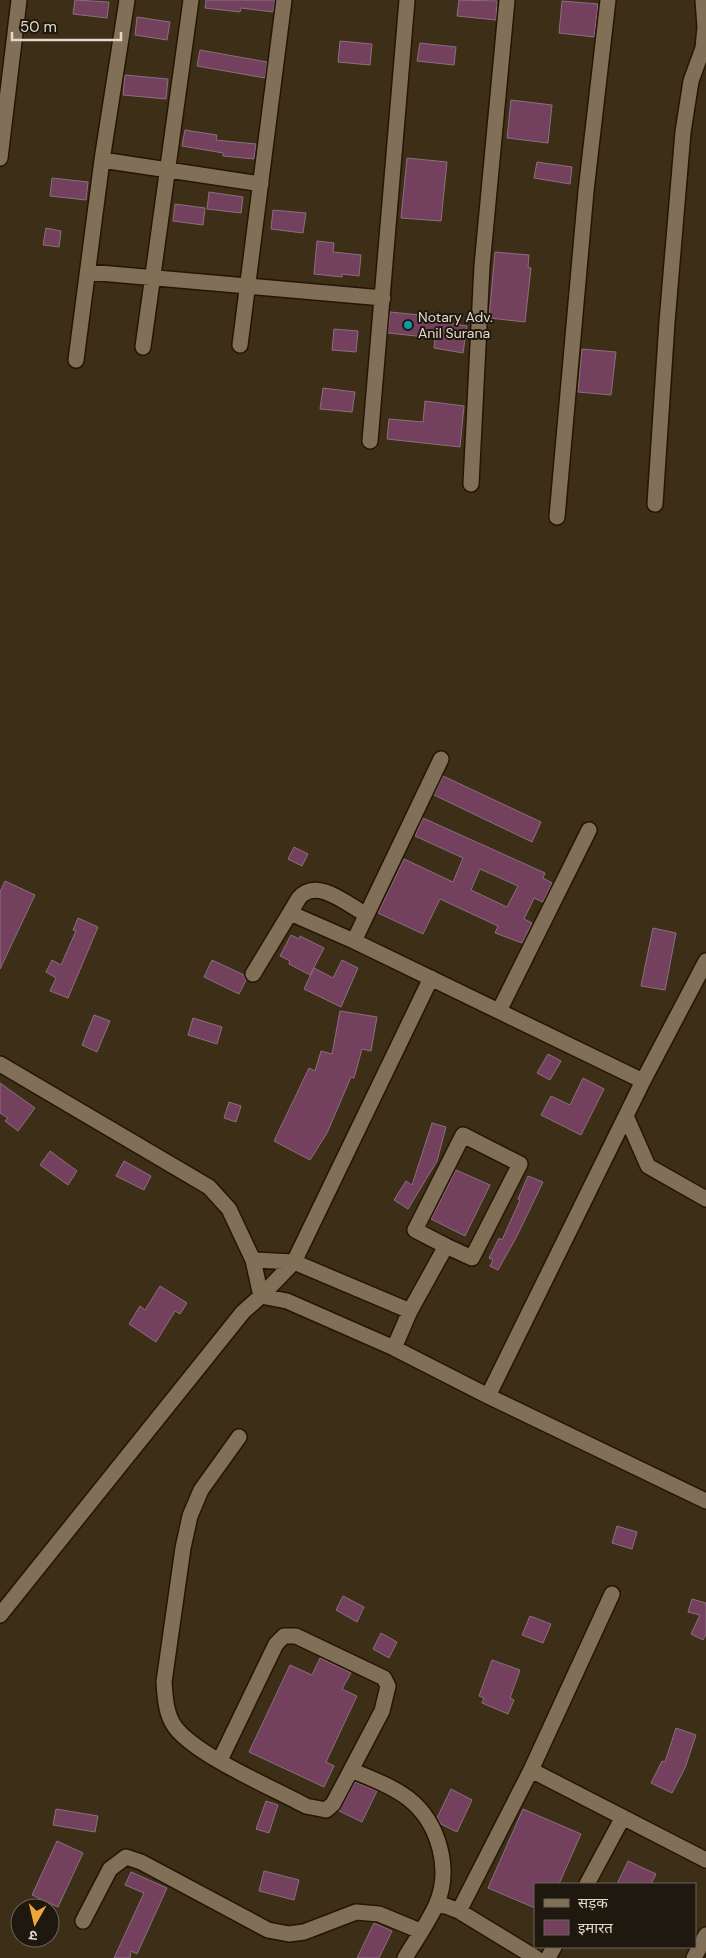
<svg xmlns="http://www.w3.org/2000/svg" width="706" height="1958" viewBox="0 0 706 1958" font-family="'DM Sans','Noto Sans Devanagari',sans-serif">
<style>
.building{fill:#73415e;stroke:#8b6f7e;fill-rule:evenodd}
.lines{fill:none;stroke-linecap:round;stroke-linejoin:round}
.minor-casing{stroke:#241602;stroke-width:18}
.minor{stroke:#816f58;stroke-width:15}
.culture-dot{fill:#0f9aa8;stroke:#1f180e;stroke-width:2}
.labels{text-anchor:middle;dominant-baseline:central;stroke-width:4;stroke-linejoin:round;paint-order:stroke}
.poi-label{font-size:14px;fill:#e2d8cb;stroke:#1f180e;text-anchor:start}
</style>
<rect width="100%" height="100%" fill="#3d2e18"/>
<path class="building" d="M 75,0 L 109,2 L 107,18 L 73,14 Z
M 206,0 L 275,0 L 273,12 L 241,8 L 240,12 L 205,8 Z
M 459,0 L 497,1 L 496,20 L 457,16 Z
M 562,1 L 598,4 L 594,37 L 559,33 Z
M 137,17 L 170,22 L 167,40 L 135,35 Z
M 340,41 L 372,44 L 370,65 L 338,62 Z
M 420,43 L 456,47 L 454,65 L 417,61 Z
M 200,50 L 267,62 L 265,78 L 197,66 Z
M 125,75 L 168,79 L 166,99 L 123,95 Z
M 511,100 L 552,105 L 548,143 L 507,138 Z
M 185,130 L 217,135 L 216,140 L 256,144 L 254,159 L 223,156 L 223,153 L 182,146 Z
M 407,158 L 447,162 L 441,221 L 401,218 Z
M 537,162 L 572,167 L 570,184 L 534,178 Z
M 52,178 L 88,182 L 86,200 L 50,196 Z
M 209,192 L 243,197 L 241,213 L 207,209 Z
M 175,204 L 205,208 L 203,225 L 173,221 Z
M 273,210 L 306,213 L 303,233 L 271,229 Z
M 46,228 L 61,231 L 59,247 L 43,245 Z
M 317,241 L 334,243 L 333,252 L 361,255 L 359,276 L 342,274 L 342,277 L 314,274 Z
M 495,252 L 529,255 L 528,267 L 531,268 L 525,322 L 489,318 Z
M 390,312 L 430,316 L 429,320 L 467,326 L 463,353 L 434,348 L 435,338 L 388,333 Z
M 334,329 L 358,331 L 356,352 L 332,350 Z
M 582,349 L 616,352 L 611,395 L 578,392 Z
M 323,388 L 355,392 L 352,412 L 320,409 Z
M 425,401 L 464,406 L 460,447 L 387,439 L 389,419 L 423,422 Z
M 443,776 L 541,822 L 532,842 L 434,795 Z
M 423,818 L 545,873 L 543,878 L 552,883 L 543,902 L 534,898 L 524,919 L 532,923 L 522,943 L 495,933 L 498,926 L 440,899 L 423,934 L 378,913 L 404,859 L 453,882 L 463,858 L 415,836 ZM 480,869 L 518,886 L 507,907 L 471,890 Z
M 294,847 L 308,854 L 302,866 L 288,859 Z
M 5,881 L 35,895 L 0,969 L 0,892 Z
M 78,918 L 98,927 L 68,998 L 50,991 L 56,978 L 46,972 L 52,960 L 61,965 L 76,931 L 73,930 Z
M 653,928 L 676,933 L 665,990 L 641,986 Z
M 291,935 L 299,939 L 300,936 L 324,948 L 310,975 L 289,964 L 290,961 L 280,956 Z
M 212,960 L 244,975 L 246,980 L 239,994 L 204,977 Z
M 342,960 L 358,968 L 341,1007 L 304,989 L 314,968 L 333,978 Z
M 340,1011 L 377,1017 L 371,1051 L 362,1049 L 354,1078 L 351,1077 L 327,1133 L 310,1160 L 274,1141 L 309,1068 L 315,1071 L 321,1051 L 332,1054 Z
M 94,1015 L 110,1021 L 97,1052 L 82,1045 Z
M 193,1018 L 222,1027 L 217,1044 L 188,1035 Z
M 548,1054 L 561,1061 L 550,1080 L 537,1073 Z
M 583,1078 L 604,1089 L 581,1135 L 541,1115 L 551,1096 L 570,1105 Z
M 0,1083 L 35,1108 L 18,1131 L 5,1121 L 8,1118 L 0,1113 Z
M 229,1102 L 241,1106 L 236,1122 L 224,1118 Z
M 432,1123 L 446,1127 L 437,1161 L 408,1209 L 394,1200 L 406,1181 L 412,1185 Z
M 50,1151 L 77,1171 L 68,1185 L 40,1165 Z
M 124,1161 L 151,1176 L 144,1190 L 116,1176 Z
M 456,1170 L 490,1185 L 465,1236 L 431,1219 Z
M 528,1176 L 543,1182 L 517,1236 L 498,1270 L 490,1266 L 493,1260 L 489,1258 L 499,1238 L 502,1240 L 520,1200 L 518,1199 Z
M 160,1286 L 187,1303 L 180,1314 L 175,1311 L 156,1342 L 129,1324 L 140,1306 L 145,1310 Z
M 617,1526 L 637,1532 L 632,1549 L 612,1543 Z
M 343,1596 L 364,1607 L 357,1622 L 336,1610 Z
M 692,1599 L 706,1603 L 706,1634 L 703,1640 L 691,1634 L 700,1615 L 688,1612 Z
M 530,1616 L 551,1624 L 543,1643 L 522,1635 Z
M 381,1633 L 397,1642 L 389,1658 L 373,1649 Z
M 320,1658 L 351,1673 L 342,1689 L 357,1696 L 326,1762 L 334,1766 L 324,1787 L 249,1752 L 290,1665 L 312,1675 Z
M 492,1660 L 520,1670 L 510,1698 L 514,1700 L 508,1714 L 482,1703 L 484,1698 L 479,1696 Z
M 676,1728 L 696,1735 L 685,1768 L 672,1793 L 651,1783 L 662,1761 L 665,1762 Z
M 355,1782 L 377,1791 L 362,1822 L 339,1811 Z
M 451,1789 L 472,1800 L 457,1832 L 441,1824 L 437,1818 Z
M 266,1801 L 278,1805 L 269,1833 L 256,1829 Z
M 56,1809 L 98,1816 L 95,1832 L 53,1825 Z
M 523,1809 L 581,1834 L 559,1884 L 535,1884 L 535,1908 L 488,1888 Z
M 57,1841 L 83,1853 L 58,1907 L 32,1895 Z
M 628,1861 L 656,1874 L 651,1884 L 617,1884 Z
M 264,1871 L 299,1880 L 294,1900 L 259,1891 Z
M 131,1872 L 167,1888 L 137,1954 L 131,1951 L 130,1958 L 114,1958 L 144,1893 L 125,1885 Z
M 374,1923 L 392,1931 L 379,1958 L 357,1958 Z"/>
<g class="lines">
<defs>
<path id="minor" d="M 0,158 L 19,0
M 102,160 L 261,184
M 88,272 L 383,298
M 240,345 L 284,0
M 143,347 L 191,0
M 76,360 L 102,160 L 127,0
M 370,441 L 407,0
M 471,484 L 482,266 L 507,0
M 655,504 L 667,322 L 683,132 L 691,81 L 703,48 L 705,27 L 703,0
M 557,517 L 586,191 L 608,0
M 290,913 L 354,941 L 643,1081
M 354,941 L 441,759
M 253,974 L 299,898 C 316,877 347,904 365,914
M 499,1011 L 589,830
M 0,1064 L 209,1187 L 229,1209 L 253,1260
M 626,1116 L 648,1166 L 706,1199
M 261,1296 L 253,1260 L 294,1262 L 410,1311 L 446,1246 L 472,1258 L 520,1164 L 463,1135 L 415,1230 L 446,1246
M 261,1296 L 294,1262 L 431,978
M 394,1348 L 410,1311
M 488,1396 L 643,1081 L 706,961
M 239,1437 L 201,1490 L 190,1516 L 183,1548 L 164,1682 C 165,1697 166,1715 175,1727 C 197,1756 271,1787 306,1806 L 326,1810 L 333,1804 L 351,1770 C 370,1778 392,1786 409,1799 C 439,1823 452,1870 436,1905 C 428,1923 415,1941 405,1958
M 0,1615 L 243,1312 L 261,1296 L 287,1301 L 394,1348 L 488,1396 L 706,1501
M 220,1760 L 276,1644 L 284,1636 L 296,1636 L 384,1678 L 388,1686 L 382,1711 L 351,1770
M 531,1770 L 706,1860
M 587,1884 L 623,1817
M 436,1905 L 446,1906 L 459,1911 L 536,1958
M 459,1911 L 531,1770 L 612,1594
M 83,1921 L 110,1869 L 126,1857 L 141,1862 L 268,1930 L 289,1934 L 304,1932 L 356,1912 L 379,1914 L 420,1931
M 548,1958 L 554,1947
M 694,1958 L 706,1935"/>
</defs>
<use href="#minor" class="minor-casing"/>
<use href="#minor" class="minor"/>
</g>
<circle class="culture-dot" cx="408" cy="325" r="5"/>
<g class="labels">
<g class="poi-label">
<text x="418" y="317">Notary Adv.<tspan x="418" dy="16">Anil Surana</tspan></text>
</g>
</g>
<rect x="534" y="1883" width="162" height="65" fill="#1f180e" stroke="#6d655a"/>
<rect x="544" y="1899" width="25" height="8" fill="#816f58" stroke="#6d655a"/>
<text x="578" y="1908" font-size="15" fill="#e2d8cb">सड़क</text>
<rect x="544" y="1920" width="25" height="15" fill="#73415e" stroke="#6d655a"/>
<text x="578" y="1933" font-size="15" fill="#e2d8cb">इमारत</text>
<g transform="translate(35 1923) rotate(188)"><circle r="24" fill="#1f180e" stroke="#6d655a"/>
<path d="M0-4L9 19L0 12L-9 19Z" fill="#f0a63e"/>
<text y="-8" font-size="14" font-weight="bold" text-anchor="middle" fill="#e2d8cb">उ</text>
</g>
<path d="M12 32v8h109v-8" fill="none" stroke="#e2d8cb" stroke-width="2.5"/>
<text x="20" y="32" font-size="15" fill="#e2d8cb" stroke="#1f180e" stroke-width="4" paint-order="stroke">50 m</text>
</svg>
